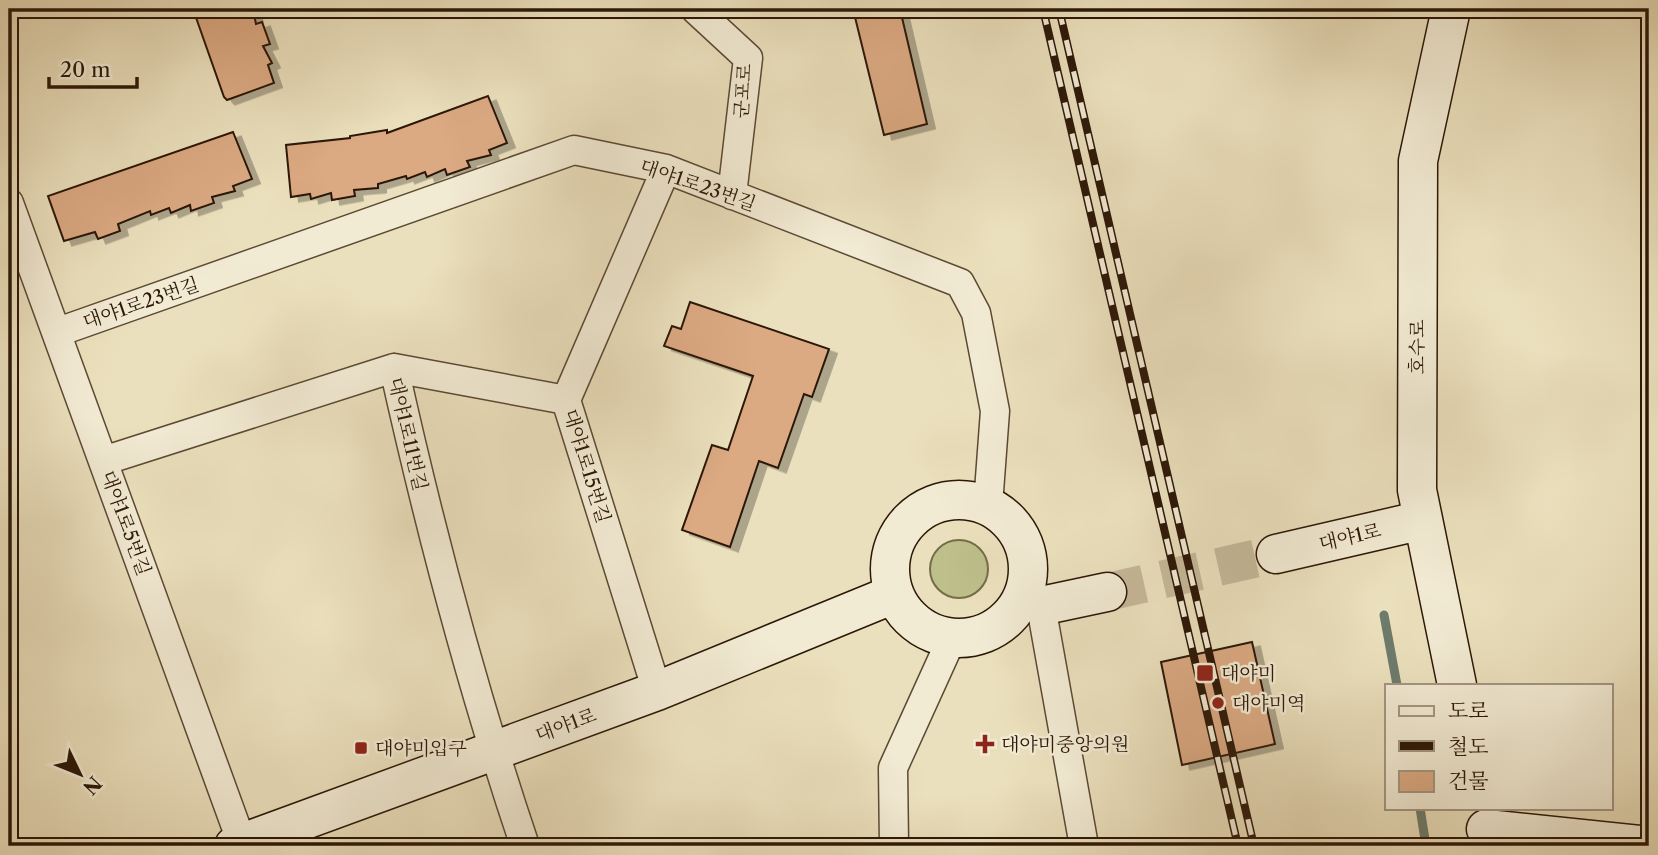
<svg xmlns="http://www.w3.org/2000/svg" width="1658" height="855" viewBox="0 0 1658 855" font-family="'Libre Caslon Text','Noto Serif KR',serif">
<style>
.green{fill:#bec08c;stroke:#756c4a;stroke-width:2}
.lines{fill:none;stroke-linecap:round;stroke-linejoin:round}
.stream{stroke:#6d7b6c;stroke-width:9}
.building{fill:#dba982;stroke:#2c1707;stroke-width:2;filter:url(#shadow)}
.secondary-tunnel{stroke:#c5b899;stroke-width:38;stroke-dasharray:38 19;stroke-linecap:butt}
.street-casing{stroke:#5c4934;stroke-width:31}
.secondary-casing{stroke:#2c1707;stroke-width:41}
.street{stroke:#f2ebd4;stroke-width:28}
.secondary{stroke:#f2ebd4;stroke-width:38}
.rail-casing{stroke:#2c1707;stroke-width:8}
.rail{stroke:#f2ebd4;stroke-width:5;stroke-dasharray:16;stroke-linecap:butt}
.poi-dot{fill:#8f2418;stroke:#f2ebd4;stroke-width:2.5}
.labels{text-anchor:middle;dominant-baseline:central;stroke-width:5;stroke-linejoin:round;paint-order:stroke}
.street-label{font-size:19px;fill:#2c1707;stroke:#f2ebd4}
.poi-label{font-size:19px;fill:#2c1707;stroke:#f2ebd4;text-anchor:start}
</style>
<defs>
<filter id="shadow"><feDropShadow dx="8" dy="4.5" stdDeviation="0" flood-color="#0004"/></filter>
</defs>
<rect width="100%" height="100%" fill="#ebe0bd"/>
<filter id="stains"><feTurbulence type="fractalNoise" baseFrequency=".00286" numOctaves="4"/><feColorMatrix values="0 0 0 0 .2 0 0 0 0 .09 0 0 0 0 .02 0 0 0 .5 -.17"/></filter>
<radialGradient id="worn" r=".72"><stop offset=".6" stop-color="#630" stop-opacity="0"/><stop offset="1" stop-color="#630" stop-opacity=".3"/></radialGradient>
<path class="green" d="M930 569a29 29 0 1 1 58 0a29 29 0 1 1-58 0Z"/>
<g class="lines">
<path class="stream" d="M 1384,615 L 1397,685
M 1420,808 L 1426,846"/>
</g>
<path class="building" d="M 193,9 L 253,9 L 256,24 L 262,22 L 270,44 L 263,46 L 272,63 L 268,65 L 274,83 L 227,100 L 224,97 Z
M 853,9 L 900,9 L 927,124 L 884,135 Z
M 488,96 L 507,143 L 489,150 L 491,155 L 467,161 L 470,167 L 447,175 L 445,169 L 427,177 L 425,172 L 407,179 L 406,176 L 378,184 L 378,188 L 354,190 L 355,196 L 332,200 L 331,193 L 311,199 L 310,194 L 291,197 L 286,145 L 350,138 L 350,136 L 387,130 L 387,133 Z
M 233,132 L 252,179 L 233,186 L 235,191 L 212,197 L 214,203 L 191,211 L 190,205 L 171,213 L 169,208 L 151,215 L 150,211 L 118,224 L 120,231 L 98,239 L 95,232 L 64,241 L 48,196 Z
M 690,302 L 829,349 L 812,397 L 804,394 L 778,468 L 759,461 L 730,547 L 682,530 L 712,445 L 728,450 L 753,376 L 664,346 L 672,326 L 681,329 Z
M 1252,642 L 1275,744 L 1182,765 L 1161,662 Z"/>
<g class="lines">
<path class="secondary-tunnel" d="M 1107,592 L 1276,554"/>
<defs>
<path id="street" d="M 695,9 L 748,58 L 732,195
M 9,203 L 243,846
M 58,332 L 574,150 L 666,169 L 960,283 L 976,313 L 995,411 L 988,505
M 394,368 L 566,400
M 103,461 L 394,368 C 430,530 472,689 525,846
M 1041,606 L 1084,846
M 657,691 L 566,400 L 666,169
M 894,846 L 893,768 L 952,638"/>
<path id="secondary" d="M 1451,9 L 1418,161 L 1417,490 L 1457,685
M890 569a69 69 0 1 1 138 0a69 69 0 1 1-138 0Z
M 1276,554 L 1423,520
M 1023,595 L 1041,606 L 1107,592
M 1486,829 L 1649,846
M 234,846 L 657,691 L 894,594"/>
</defs>
<use href="#street" class="street-casing"/>
<use href="#secondary" class="secondary-casing"/>
<use href="#street" class="street"/>
<use href="#secondary" class="secondary"/>
<defs>
<path id="rail" d="M 1043,9 L 1238,846
M 1059,9 L 1254,846"/>
</defs>
<use href="#rail" class="rail-casing"/>
<use href="#rail" class="rail"/>
</g>
<g class="poi-dot">
<rect x="1196" y="664" width="18" height="18" rx="3.5"/>
<circle cx="1218" cy="703" r="7"/>
<path d="M981.5 733.5h7v7h7v7h-7v7h-7v-7h-7v-7h7z"/>
<rect x="354" y="741" width="14" height="14" rx="3.5"/>
</g>
<g class="labels">
<g class="street-label">
<text transform="translate(743 91) rotate(-86)">군포로</text>
<text transform="translate(698 185) rotate(19)">대야1로23번길</text>
<text transform="translate(141 303) rotate(-19)">대야1로23번길</text>
<text transform="translate(1417 347) rotate(-90)">호수로</text>
<text transform="translate(408 434) rotate(77)">대야1로11번길</text>
<text transform="translate(587 466) rotate(73)">대야1로15번길</text>
<text transform="translate(126 523) rotate(70)">대야1로5번길</text>
<text transform="translate(1350 537) rotate(-13)">대야1로</text>
<text transform="translate(566 725) rotate(-20)">대야1로</text>
</g>
<g class="poi-label">
<text x="1221" y="673">대야미</text>
<text x="1232" y="703">대야미역</text>
<text x="1001" y="744">대야미중앙의원</text>
<text x="375" y="748">대야미입구</text>
</g>
</g>
<rect width="1658" height="855" fill="none" stroke="#ebe0bd" stroke-width="35"/>
<rect x="10" y="10" width="1637" height="834" fill="none" stroke="#2c1707" stroke-width="3.5"/>
<rect x="18" y="18" width="1623" height="820" fill="none" stroke="#2c1707" stroke-width="2"/>
<rect x="1385" y="684" width="228" height="126" fill="#f2ebd4" stroke="#a39682" stroke-width="2"/>
<rect x="1399" y="706" width="35" height="10" fill="#f2ebd4" stroke="#a39682" stroke-width="2"/>
<text x="1448" y="718" font-size="21" fill="#2c1707">도로</text>
<rect x="1399" y="741" width="35" height="10" fill="#2c1707" stroke="#a39682" stroke-width="2"/>
<text x="1448" y="754" font-size="21" fill="#2c1707">철도</text>
<rect x="1399" y="771" width="35" height="21" fill="#dba982" stroke="#a39682" stroke-width="2"/>
<text x="1448" y="788" font-size="21" fill="#2c1707">건물</text>
<g transform="translate(80 774) rotate(133)" stroke="#f2ebd4" stroke-width="5" paint-order="stroke">
<path d="M0-5L12 26L0 18L-12 26Z" fill="#2c1707"/>
<text y="-10" font-size="19" font-weight="bold" text-anchor="middle" fill="#2c1707">N</text>
</g>
<path d="M49 77v10h88v-10" fill="none" stroke="#2c1707" stroke-width="3.5"/>
<text x="60" y="77" font-size="21" fill="#2c1707" stroke="#f2ebd4" stroke-width="5" paint-order="stroke">20 m</text>
<rect width="100%" height="100%" filter="url(#stains)"/>
<rect width="100%" height="100%" fill="url(#worn)"/>
</svg>
